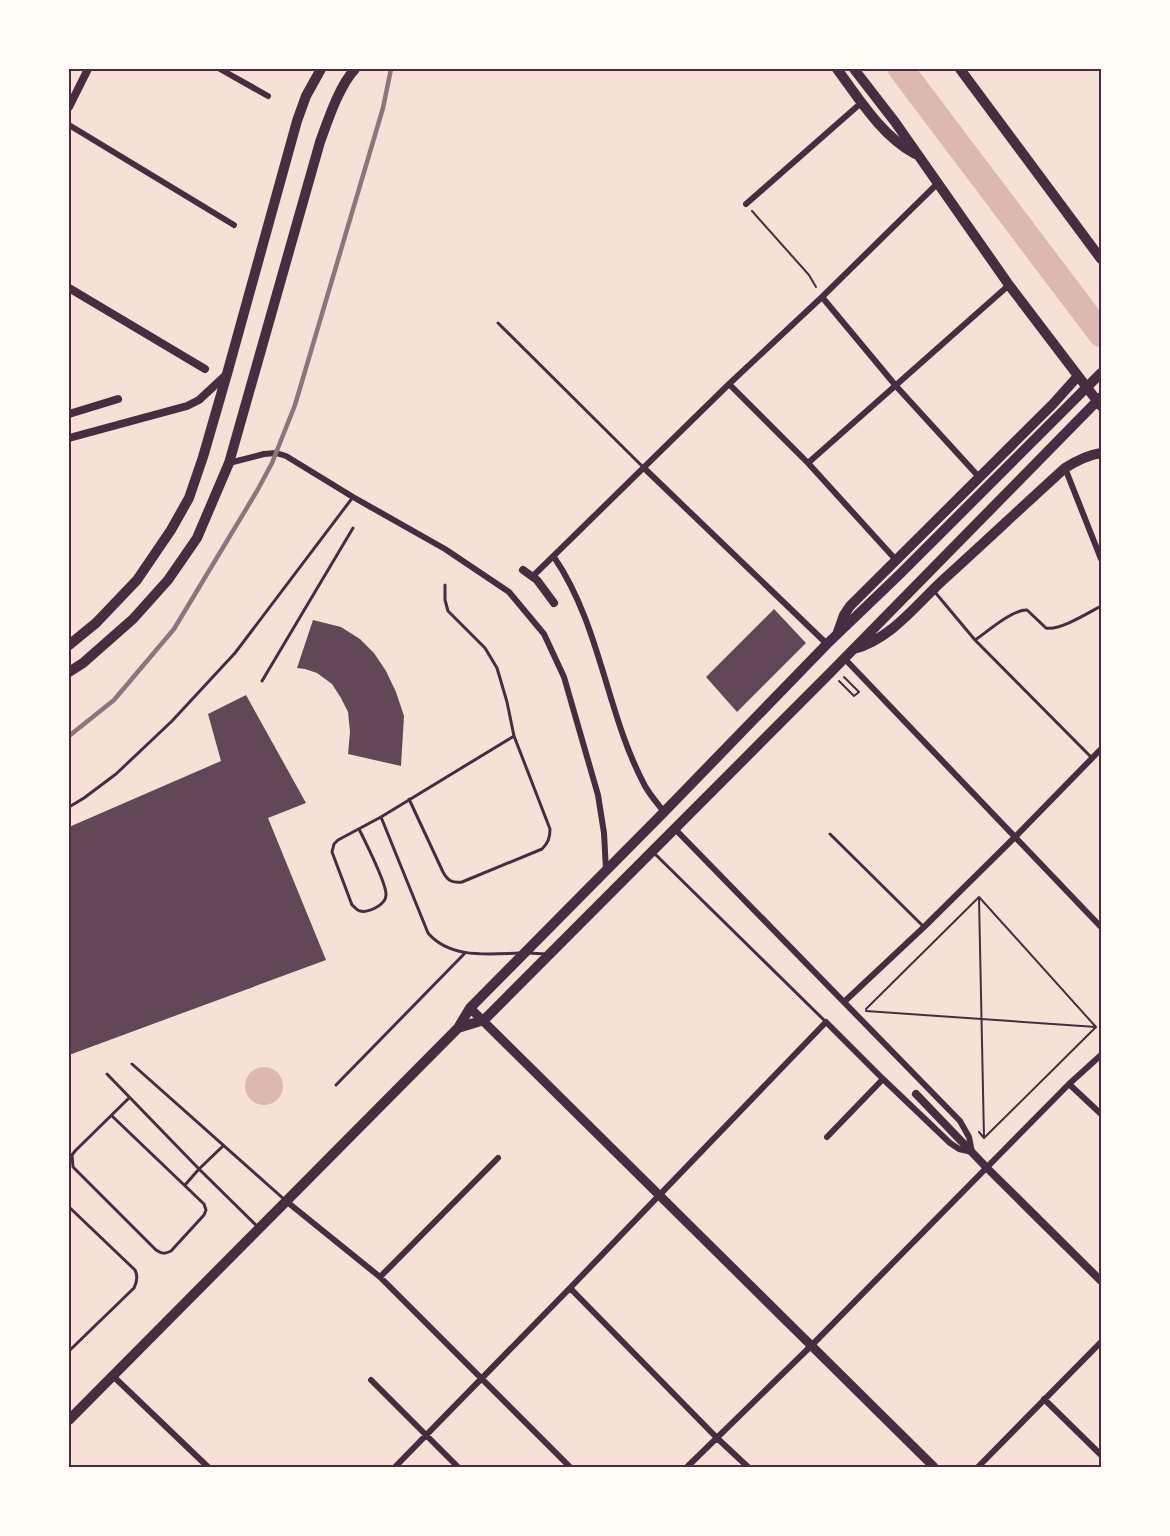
<svg xmlns="http://www.w3.org/2000/svg" width="1170" height="1536" viewBox="0 0 1170 1536" font-family="'Sofia Sans Condensed',sans-serif">
<style>
.water{fill:#dcb8b0}
.lines{fill:none;stroke-linecap:round;stroke-linejoin:round}
.river{stroke:#dcb8b0;stroke-width:26}
.building{fill:#644757}
.path{stroke:#4a2c40;stroke-width:2}
.service{stroke:#4a2c40;stroke-width:3}
.minor{stroke:#4a2c40;stroke-width:6}
.tertiary{stroke:#4a2c40;stroke-width:8}
.secondary{stroke:#4a2c40;stroke-width:9}
.primary{stroke:#4a2c40;stroke-width:10}
.rail{stroke:#8f747c;stroke-width:4.5}
.neatline{fill:none;stroke:#4a2c40;stroke-width:2}
</style>
<rect width="100%" height="100%" fill="#f7e1d7"/>
<path class="water" d="M245 1086a19 19 0 1 1 38 0a19 19 0 1 1-38 0Z"/>
<g class="lines">
<path class="river" d="M 901,69 L 1101,334"/>
</g>
<path class="building" d="M 774,609 L 806,643 L 737,712 L 706,677 Z
M 313,620 L 341,627 L 360,639 L 374,653 L 386,671 L 396,692 L 404,716 L 401,766 L 348,754 L 350,732 L 348,712 L 341,698 L 332,684 L 317,673 L 305,669 L 297,668 Z
M 246,695 L 306,803 L 268,818 L 326,960 L 69,1055 L 69,827 L 221,761 L 208,714 Z"/>
<g class="lines">
<path class="path" d="M 752,211 L 809,275 L 816,287
M 839,681 L 854,696 L 859,692 L 844,677
M 979,898 L 984,1138
M 866,1009 L 979,897 L 1096,1027 L 866,1011
M 979,1132 L 984,1138 L 1096,1027"/>
<path class="service" d="M 498,323 L 644,468
M 934,591 L 975,640 L 1092,758
M 975,640 C 987,632 1013,609 1027,610 L 1046,628 C 1059,631 1088,613 1101,606
M 262,681 L 353,528
M 409,799 L 443,872 C 448,881 452,883 462,882 L 542,849 C 548,843 550,838 550,829 L 514,736
M 69,807 L 84,798 L 116,774 L 172,721 L 235,653 L 353,497
M 381,817 L 514,736 L 507,702 L 497,668 L 485,648 L 448,611 L 445,600 L 445,585
M 359,829 C 365,841 387,885 386,895 C 386,905 368,913 360,911 C 356,910 355,907 352,905 L 332,852 L 334,844 L 338,840 L 381,817 L 428,933 C 450,959 488,954 519,953
M 830,834 L 924,927
M 654,853 L 826,1022
M 528,953 L 546,954
M 132,1064 L 285,1200
M 107,1074 L 199,1169 L 258,1227
M 336,1085 L 465,953
M 112,1116 L 204,1204 L 206,1210 L 204,1215 L 171,1251 C 165,1254 162,1254 156,1250 L 73,1167 L 72,1155 L 75,1151 L 129,1098
M 185,1185 L 199,1169 L 223,1146
M 69,1207 L 135,1270 C 138,1276 137,1282 134,1288 L 69,1351"/>
<path class="minor" d="M 220,69 L 268,96
M 69,125 L 234,225
M 746,204 L 861,103
M 822,297 L 896,386 L 979,477
M 729,384 L 808,463 L 896,560
M 229,463 L 264,454 L 276,453 L 286,456 L 353,497 L 445,549 L 509,592 L 544,634 L 564,677 L 598,795 L 604,833 L 606,870
M 808,463 L 1009,285
M 644,468 L 827,644
M 1065,468 L 1101,559
M 554,557 C 601,626 606,713 645,786 C 650,795 658,804 664,812
M 533,576 L 729,384 L 822,297 L 938,183
M 844,658 L 1101,927
M 844,1002 L 924,927 L 1015,837 L 1101,749
M 1069,1084 L 1101,1114
M 827,1137 L 883,1079
M 286,1201 L 380,1277 L 570,1467
M 380,1277 L 498,1158
M 570,1288 L 717,1438 L 748,1467
M 113,1376 L 208,1467
M 371,1380 L 458,1467
M 1044,1399 L 1101,1455
M 395,1467 L 570,1288 L 826,1022 L 883,1079 L 950,1143 L 959,1149 L 972,1152 L 969,1137 L 960,1121 L 675,829
M 687,1467 L 811,1346 L 1069,1084 L 1101,1055
M 978,1467 L 1101,1342"/>
<path class="tertiary" d="M 69,107 L 88,69
M 69,288 L 205,369
M 69,414 L 118,399
M 69,438 L 187,406 L 199,400 L 227,374
M 523,570 L 537,580 L 554,603
M 916,1094 L 987,1168 L 1101,1281"/>
<path class="secondary" d="M 470,1008 L 934,1467"/>
<path class="primary" d="M 837,69 C 860,100 881,135 915,154
M 854,69 L 895,122 L 1009,285 L 1101,406
M 960,69 L 1101,259
M 838,632 L 844,615 L 850,606 L 1053,404 L 1078,376
M 69,645 L 96,623 L 137,580 L 171,530 L 189,498 L 203,457 L 227,374 L 297,121 L 306,96 L 321,69
M 854,649 C 891,639 916,605 943,580 C 984,543 1024,505 1065,468 C 1076,461 1088,455 1101,453
M 69,672 L 83,663 L 133,619 L 168,580 L 197,538 L 229,463 L 320,142 C 328,120 339,86 355,69
M 458,1028 L 484,1020 L 830,673 L 1101,397
M 69,1420 L 458,1028 L 470,1008 L 664,812 L 827,644 L 900,574 L 1101,373"/>
<path class="rail" d="M 69,736 L 114,700 L 174,629 L 257,491 L 272,463 L 295,405 L 383,108 L 391,69"/>
</g>
<rect width="1170" height="1536" fill="none" stroke="#fffaf5" stroke-width="141"/>
<rect x="70" y="70" width="1030" height="1396" class="neatline"/>
</svg>
